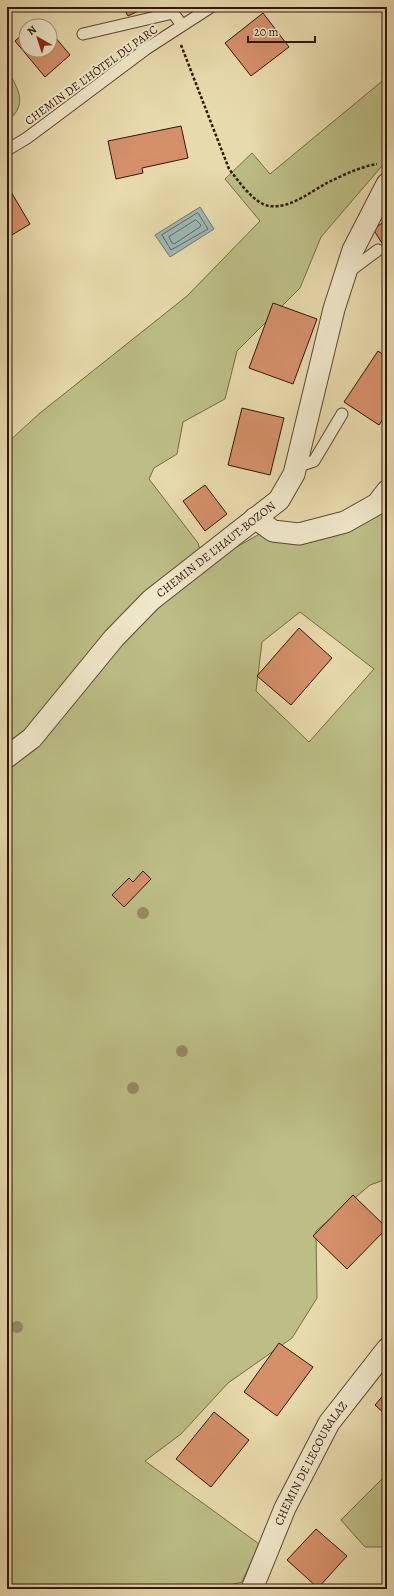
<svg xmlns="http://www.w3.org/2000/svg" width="394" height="1596" viewBox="0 0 394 1596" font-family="Alegreya,serif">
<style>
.green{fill:#bcbe85;stroke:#766a46;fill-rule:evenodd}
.water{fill:#9cb8b6;stroke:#717770}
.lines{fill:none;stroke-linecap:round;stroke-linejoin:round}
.shore{stroke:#66675e;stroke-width:1}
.building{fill:#d5906a;stroke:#301607}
.service-casing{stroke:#5e4730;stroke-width:13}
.minor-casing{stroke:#5e4730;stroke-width:23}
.path{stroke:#301607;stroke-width:2.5;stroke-dasharray:3 2;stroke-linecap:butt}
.service{stroke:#efe7c9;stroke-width:11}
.minor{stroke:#efe7c9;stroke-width:21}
.tree{fill:#998a66}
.labels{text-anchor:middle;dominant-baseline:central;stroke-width:4;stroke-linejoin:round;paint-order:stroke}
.street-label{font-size:12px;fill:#301607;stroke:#efe7c9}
</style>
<rect width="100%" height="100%" fill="#e7daac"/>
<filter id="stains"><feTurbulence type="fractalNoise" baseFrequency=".005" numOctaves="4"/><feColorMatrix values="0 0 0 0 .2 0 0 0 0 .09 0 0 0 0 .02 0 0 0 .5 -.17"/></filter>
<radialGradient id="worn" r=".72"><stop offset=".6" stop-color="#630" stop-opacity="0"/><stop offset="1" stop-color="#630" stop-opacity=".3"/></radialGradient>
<path class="green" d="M 7,70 C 18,88 29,105 7,121 Z
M 387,77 L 387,160 L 321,237 L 300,288 L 237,351 L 225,399 L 183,422 L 177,454 L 154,468 L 149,479 L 198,543 L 205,565 L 279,523 L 298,526 L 387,502 L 387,1179 L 370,1185 L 316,1231 L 317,1298 L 292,1338 L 228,1383 L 181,1434 L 145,1461 L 259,1544 L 242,1582 L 214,1589 L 7,1589 L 7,443 L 40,413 L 187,296 L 260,221 L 225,179 L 252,153 L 270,174 ZM 300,612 L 374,669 L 309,742 L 256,691 L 262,642 Z
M 387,1474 L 387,1547 L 365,1547 L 341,1520 Z"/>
<path class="water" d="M 200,207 L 214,229 L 170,257 L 155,235 Z"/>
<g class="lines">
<path class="shore" d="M 198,213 L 208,229 L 171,250 L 162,235 Z
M 196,220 L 201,225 L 200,227 L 174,244 L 172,243 L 169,237 Z"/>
</g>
<path class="building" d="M 123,7 L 147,7 L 128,16 Z
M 263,13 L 289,47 L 251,76 L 225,43 Z
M 40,19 L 46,26 L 32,26 Z
M 26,31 L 26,50 L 50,50 L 50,31 L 70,55 L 45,77 L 15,41 Z
M 181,126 L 188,158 L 142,168 L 143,173 L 116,179 L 108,141 Z
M 7,185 L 30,224 L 7,238 Z
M 387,220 L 387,251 L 373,229 Z
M 273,303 L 317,319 L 293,384 L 249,368 Z
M 378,351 L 387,357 L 387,413 L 379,425 L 344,402 Z
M 242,408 L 284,418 L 270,475 L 228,465 Z
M 205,485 L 227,514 L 205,531 L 183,501 Z
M 299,628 L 332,658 L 291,705 L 257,676 Z
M 143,871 L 151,879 L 124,907 L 112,895 L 129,878 L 133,882 Z
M 353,1195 L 387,1228 L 347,1269 L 313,1236 Z
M 279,1343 L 313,1367 L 277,1416 L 244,1392 Z
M 387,1391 L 387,1416 L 375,1405 Z
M 214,1412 L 249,1440 L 211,1487 L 176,1459 Z
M 316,1529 L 347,1556 L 318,1588 L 287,1560 Z"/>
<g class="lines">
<defs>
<path id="service" d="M 83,34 L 173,13 L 182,25
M 7,150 L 27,138 L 146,49 L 211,7
M 347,273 L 378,250
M 296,467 L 314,461 L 342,414"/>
<g id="minor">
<path d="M 255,518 L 273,531 L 299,534 L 345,522 L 377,504 L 387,491"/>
<path id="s1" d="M 7,757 L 32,738 L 114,638 L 151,600 L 279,500 L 294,474 L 334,309 L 353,250 L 387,184"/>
<path id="s2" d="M 252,1589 L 285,1508 L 329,1423 L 387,1349"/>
</g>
</defs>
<use href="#service" class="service-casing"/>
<use href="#minor" class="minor-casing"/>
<path class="path" d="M 181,45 L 229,169 C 238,180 253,203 269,206 C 289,209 309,193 325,184 C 341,176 359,167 377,164"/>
<use href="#service" class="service"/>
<use href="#minor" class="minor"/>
</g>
<g class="tree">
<circle cx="143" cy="913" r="6"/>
<circle cx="182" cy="1051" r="6"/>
<circle cx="133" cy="1088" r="6"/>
<circle cx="17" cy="1327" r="6"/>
</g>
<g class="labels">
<g class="street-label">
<text transform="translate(91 75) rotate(-36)">CHEMIN DE L'HÔTEL DU PARC</text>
<text stroke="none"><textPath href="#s1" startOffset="296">CHEMIN DE L'HAUT-BOZON</textPath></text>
<text stroke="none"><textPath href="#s2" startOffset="139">CHEMIN DE L'ECOURALAZ</textPath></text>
</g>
</g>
<rect width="394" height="1596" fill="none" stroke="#e7daac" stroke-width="24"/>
<rect x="8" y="8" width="378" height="1580" fill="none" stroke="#301607" stroke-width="2"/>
<rect x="12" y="12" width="370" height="1572" fill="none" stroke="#301607"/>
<g transform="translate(38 38) rotate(321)"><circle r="19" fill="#efe7c9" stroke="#a3937b"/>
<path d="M0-3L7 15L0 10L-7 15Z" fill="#8f2418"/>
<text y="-6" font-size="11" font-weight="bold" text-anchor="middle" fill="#301607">N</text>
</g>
<path d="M248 36v6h67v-6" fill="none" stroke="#301607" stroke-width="2"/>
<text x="254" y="36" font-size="12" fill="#301607" stroke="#efe7c9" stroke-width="3" paint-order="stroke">20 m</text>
<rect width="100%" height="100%" filter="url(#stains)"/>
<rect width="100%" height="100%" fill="url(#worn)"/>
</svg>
